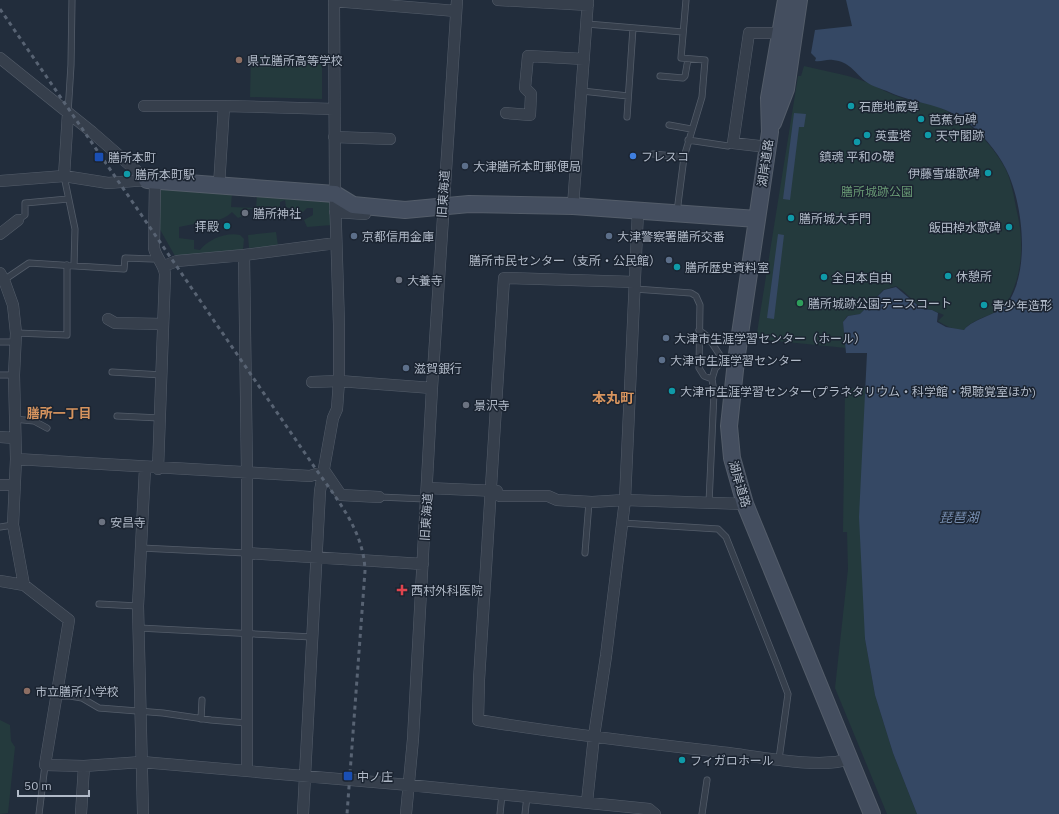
<svg xmlns="http://www.w3.org/2000/svg" width="1059" height="814" viewBox="0 0 1059 814" font-family="'IBM Plex Sans','Noto Sans JP',sans-serif">
<style>
.green{fill:#243a3d}
.water{fill:#354864}
.lines{fill:none;stroke-linecap:round;stroke-linejoin:round}
.lane-casing{stroke:#545d6a;stroke-width:7}
.street-casing{stroke:#545d6a;stroke-width:12}
.secondary-casing{stroke:#545d6a;stroke-width:18}
.lane{stroke:#363f4c;stroke-width:5.5}
.street{stroke:#363f4c;stroke-width:11}
.secondary{stroke:#444e5f;stroke-width:16}
.rail{stroke:#586373;stroke-width:3;stroke-dasharray:4 4;stroke-linecap:butt}
.education-dot{fill:#8d6e63;stroke:#1b2431;stroke-width:1.5}
.culture-dot{fill:#0f9aa8;stroke:#1b2431;stroke-width:1.5}
.shop-dot{fill:#3f7fe0;stroke:#1b2431;stroke-width:1.5}
.transit-dot{fill:#1a4fb4;stroke:#1b2431;stroke-width:1.5}
.service-dot{fill:#5c6f8a;stroke:#1b2431;stroke-width:1.5}
.worship-dot{fill:#6b7280;stroke:#1b2431;stroke-width:1.5}
.leisure-dot{fill:#2e9e5b;stroke:#1b2431;stroke-width:1.5}
.health-dot{fill:#e0444e;stroke:#1b2431;stroke-width:1.5}
.labels{text-anchor:middle;dominant-baseline:central;stroke-width:3;stroke-linejoin:round;paint-order:stroke}
.poi-label{font-size:12px;fill:#b1bac8;stroke:#1b2431;text-anchor:start}
.street-label{font-size:12px;fill:#b1bac8;stroke:#1b2431}
.park-label{font-size:12px;fill:#689974;stroke:#1b2431}
.neighbourhood-label{font-size:13px;font-weight:bold;fill:#d7945e;stroke:#1b2431}
.water-label{font-size:13px;font-style:italic;fill:#788fb1;stroke:#1b2431}
.quarter-label{font-size:14px;font-weight:bold;fill:#d7945e;stroke:#1b2431}
</style>
<rect width="100%" height="100%" fill="#222d3c"/>
<path class="green" d="M 251,55 L 322,56 L 322,99 L 250,97 Z
M 804,66 C 824,71 846,74 866,82 C 878,87 889,94 902,98 C 912,102 924,102 934,105 C 964,117 990,140 1005,168 C 1012,182 1014,198 1017,212 C 1024,242 1023,273 1008,301 C 1001,315 973,317 964,330 C 953,329 947,327 938,321 L 944,315 L 932,310 L 922,308 L 902,290 L 896,286 L 883,290 L 860,314 L 847,316 L 843,322 L 846,348 L 756,339 L 798,76 L 801,76 Z
M 159,188 L 232,193 L 231,207 L 256,208 L 257,195 L 331,200 L 332,225 L 307,227 L 304,220 L 313,215 L 313,208 L 307,208 L 303,212 L 298,214 L 295,210 L 286,207 L 285,200 L 280,202 L 280,208 L 269,215 L 259,217 L 255,209 L 249,209 L 243,216 L 238,218 L 232,212 C 224,220 212,223 201,219 L 194,224 L 179,227 L 179,238 L 194,240 L 194,249 L 200,250 C 209,239 226,232 240,235 L 244,239 L 243,250 L 175,256 L 158,226 Z
M 276,232 L 278,246 L 249,248 L 248,235 Z
M 866,387 L 865,639 L 875,695 L 893,753 L 917,814 L 887,814 L 835,688 L 848,569 L 847,532 L 843,532 L 845,389 Z
M 0,720 L 10,725 L 11,741 L 15,747 L 8,813 L 0,814 Z"/>
<path class="water" d="M 846,0 L 1059,0 L 1059,814 L 917,814 L 893,753 L 875,695 L 865,639 L 859,517 L 867,353 L 846,353 L 843,322 L 848,316 L 860,314 L 884,290 L 896,287 L 922,309 L 932,310 L 938,313 L 937,322 L 946,327 L 964,330 C 973,318 1000,315 1009,301 C 1030,268 1023,203 1006,169 C 997,151 980,131 963,119 C 941,104 913,103 889,92 C 882,89 871,86 865,81 C 853,71 850,62 833,60 C 826,59 822,62 815,61 L 816,58 L 811,53 L 815,30 L 852,26 Z
M 794,113 L 806,114 L 804,127 L 799,127 L 790,200 L 783,199 Z
M 778,234 L 784,235 L 774,319 L 767,318 Z"/>
<g class="lines">
<defs>
<path id="lane" d="M 587,24 L 683,32
M 660,76 L 683,78 L 685,76 L 688,59
M 582,91 L 628,96
M 68,113 L 71,65 L 72,0
M 627,117 L 633,28
M 669,125 L 691,129
M 688,140 L 728,146 L 733,143
M 653,154 L 684,157
M 64,176 L 75,229 L 74,265
M 677,212 L 684,157 L 702,97 L 705,60 L 681,58 L 686,0
M 18,220 L 25,215 L 25,203 L 68,199
M 4,280 L 29,263 L 124,269 L 125,258 L 153,259 L 155,255
M 635,289 L 691,293 L 696,296 L 700,305 L 699,368 L 704,376 L 712,379 L 714,392 L 709,503
M 699,330 L 708,337 L 723,360 L 735,361
M 16,333 L 67,335 L 67,265
M 0,342 L 16,342
M 112,372 L 162,375
M 0,375 L 14,375
M 712,379 L 715,369 L 723,360
M 117,416 L 160,418
M 14,419 L 34,421 L 47,428
M 379,497 L 426,499
M 622,523 L 718,529 L 726,537 L 777,665 L 788,694 L 779,759
M 0,527 L 13,525
M 141,548 L 246,553
M 585,553 L 589,502
M 99,604 L 138,606
M 139,628 L 312,637
M 57,696 L 70,696 L 82,698 L 99,708 L 163,713 L 211,720 L 247,723
M 201,719 L 202,700
M 39,814 L 45,765
M 500,814 L 502,794
M 525,814 L 527,796
M 702,814 L 707,780"/>
<path id="street" d="M 498,0 L 588,5
M 334,1 L 456,11
M 0,58 L 92,132 L 147,180
M 144,106 L 224,106
M 506,113 L 530,115 L 531,94 L 525,88 L 528,56 L 584,59
M 334,137 L 390,139
M 767,147 L 733,143 L 749,33 L 782,33
M 64,176 L 68,113
M 0,181 L 64,176 L 108,183 L 147,180
M 155,181 L 154,248 C 156,258 164,264 165,274 L 158,469
M 219,186 L 224,106 L 334,109
M 573,206 L 588,0
M 335,212 L 365,214
M 0,234 L 18,220
M 244,255 L 247,473 L 247,771
M 164,266 L 177,261 L 244,255 L 336,243
M 0,273 L 4,280 L 13,305 L 16,333 L 14,375 L 16,459 L 13,525 L 24,585 L 69,620 L 45,765 L 84,766 L 142,762 L 409,785 L 649,809 L 655,814
M 635,282 L 504,278 L 479,680 L 478,720 C 561,734 645,743 729,753 C 759,757 822,769 849,759
M 108,319 L 115,323 L 163,324
M 312,382 L 339,381 L 432,388
M 0,437 L 14,438
M 16,459 L 310,476 L 323,472
M 324,470 L 341,495 L 379,497
M 0,485 L 15,485
M 427,488 L 497,491
M 491,492 L 500,496 L 548,496 L 557,500 L 592,502 L 625,500 L 745,504
M 246,553 L 423,564
M 0,581 L 24,585
M 587,802 L 594,736 L 606,656 L 625,500 L 638,211
M 81,814 L 84,766
M 143,814 L 138,606 L 145,468
M 303,814 L 320,491 L 333,418 L 337,409 L 339,381 L 339,325 L 335,194 L 334,0
M 406,814 L 413,739 L 432,388 L 457,0"/>
<path id="secondary" d="M 786,0 L 769,98 L 770,132 L 736,361 L 729,426 L 732,458 L 745,504 L 872,814
M 773,123 L 786,89 L 799,0
M 147,180 L 335,194 L 353,205 L 405,210 L 469,204 L 573,206 L 757,219"/>
</defs>
<use href="#lane" class="lane-casing"/>
<use href="#street" class="street-casing"/>
<use href="#secondary" class="secondary-casing"/>
<use href="#lane" class="lane"/>
<use href="#street" class="street"/>
<use href="#secondary" class="secondary"/>
<path class="rail" d="M 0,9 L 311,462 C 334,496 364,529 365,571 L 347,814"/>
</g>
<g class="education-dot">
<circle cx="239" cy="60" r="4"/>
<circle cx="27" cy="691" r="4"/>
</g>
<g class="culture-dot">
<circle cx="851" cy="106" r="4"/>
<circle cx="921" cy="119" r="4"/>
<circle cx="867" cy="135" r="4"/>
<circle cx="928" cy="135" r="4"/>
<circle cx="857" cy="142" r="4"/>
<circle cx="988" cy="173" r="4"/>
<circle cx="127" cy="174" r="4"/>
<circle cx="791" cy="218" r="4"/>
<circle cx="227" cy="226" r="4"/>
<circle cx="1009" cy="227" r="4"/>
<circle cx="677" cy="267" r="4"/>
<circle cx="948" cy="276" r="4"/>
<circle cx="824" cy="277" r="4"/>
<circle cx="984" cy="305" r="4"/>
<circle cx="672" cy="391" r="4"/>
<circle cx="682" cy="760" r="4"/>
</g>
<circle class="shop-dot" cx="633" cy="156" r="4"/>
<g class="transit-dot">
<rect x="94" y="152" width="10" height="10" rx="2"/>
<rect x="343" y="771" width="10" height="10" rx="2"/>
</g>
<g class="service-dot">
<circle cx="465" cy="166" r="4"/>
<circle cx="354" cy="236" r="4"/>
<circle cx="609" cy="236" r="4"/>
<circle cx="669" cy="260" r="4"/>
<circle cx="666" cy="338" r="4"/>
<circle cx="662" cy="360" r="4"/>
<circle cx="406" cy="368" r="4"/>
</g>
<g class="worship-dot">
<circle cx="245" cy="213" r="4"/>
<circle cx="399" cy="280" r="4"/>
<circle cx="466" cy="405" r="4"/>
<circle cx="102" cy="522" r="4"/>
</g>
<circle class="leisure-dot" cx="800" cy="303" r="4"/>
<path class="health-dot" d="M400 584h4v4h4v4h-4v4h-4v-4h-4v-4h4z"/>
<g class="labels">
<g class="poi-label">
<text x="247" y="60">県立膳所高等学校</text>
<text x="859" y="106">石鹿地蔵尊</text>
<text x="929" y="119">芭蕉句碑</text>
<text x="875" y="135">英霊塔</text>
<text x="936" y="135">天守閣跡</text>
<text x="641" y="156">フレスコ</text>
<text x="857" y="156" text-anchor="middle">鎮魂 平和の礎</text>
<text x="108" y="157">膳所本町</text>
<text x="473" y="166">大津膳所本町郵便局</text>
<text x="980" y="173" text-anchor="end">伊藤雪雄歌碑</text>
<text x="135" y="174">膳所本町駅</text>
<text x="253" y="213">膳所神社</text>
<text x="799" y="218">膳所城大手門</text>
<text x="219" y="226" text-anchor="end">拝殿</text>
<text x="1001" y="227" text-anchor="end">飯田棹水歌碑</text>
<text x="362" y="236">京都信用金庫</text>
<text x="617" y="236">大津警察署膳所交番</text>
<text x="661" y="260" text-anchor="end">膳所市民センター（支所・公民館）</text>
<text x="685" y="267">膳所歴史資料室</text>
<text x="956" y="276">休憩所</text>
<text x="832" y="277">全日本自由</text>
<text x="407" y="280">大養寺</text>
<text x="808" y="303">膳所城跡公園テニスコート</text>
<text x="992" y="305">青少年造形</text>
<text x="674" y="338">大津市生涯学習センター（ホール）</text>
<text x="670" y="360">大津市生涯学習センター</text>
<text x="414" y="368">滋賀銀行</text>
<text x="680" y="391">大津市生涯学習センター(プラネタリウム・科学館・視聴覚室ほか)</text>
<text x="474" y="405">景沢寺</text>
<text x="110" y="522">安昌寺</text>
<text x="411" y="590">西村外科医院</text>
<text x="35" y="691">市立膳所小学校</text>
<text x="690" y="760">フィガロホール</text>
<text x="357" y="776">中ノ庄</text>
</g>
<g class="street-label">
<text transform="translate(765 163) rotate(-82)">湖岸道路</text>
<text transform="translate(443 194) rotate(-86)">旧東海道</text>
<text transform="translate(740 484) rotate(74)">湖岸道路</text>
<text transform="translate(426 517) rotate(-86)">旧東海道</text>
</g>
<g class="park-label">
<text x="877" y="191">膳所城跡公園</text>
</g>
<g class="neighbourhood-label">
<text x="59" y="413">膳所一丁目</text>
</g>
<g class="water-label">
<text x="959" y="517">琵琶湖</text>
</g>
<g class="quarter-label">
<text x="613" y="398">本丸町</text>
</g>
</g>
<path d="M18 790v6h71v-6" fill="none" stroke="#b1bac8" stroke-width="2"/>
<text x="24" y="790" font-size="12" fill="#b1bac8" stroke="#1b2431" stroke-width="3" paint-order="stroke">50 m</text>
</svg>
